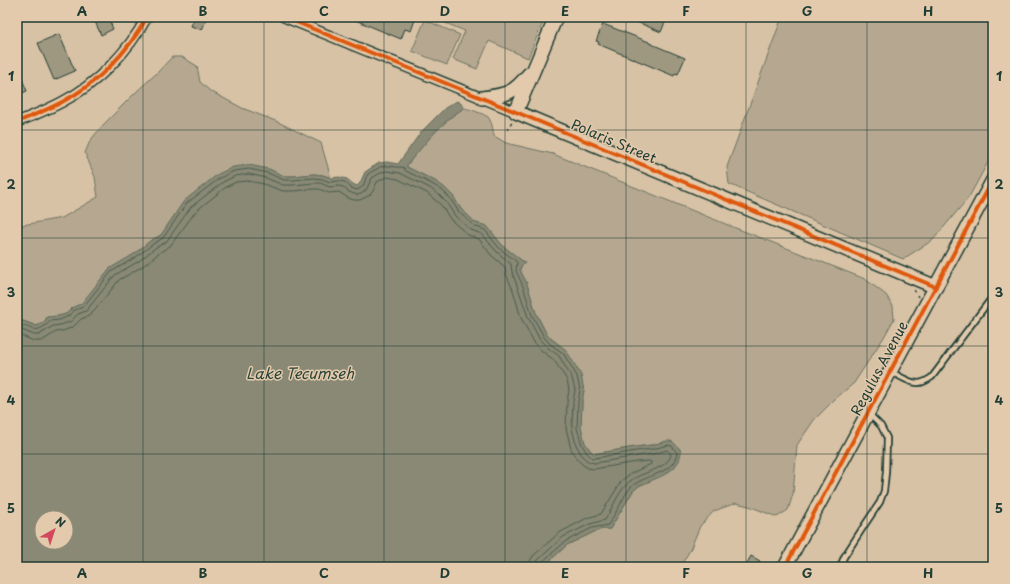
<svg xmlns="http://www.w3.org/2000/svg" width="1010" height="584" viewBox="0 0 1010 584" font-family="'Playpen Sans',sans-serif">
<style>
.green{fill:#b6a890;stroke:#6a7262}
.water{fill:#898975;stroke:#5f6b5b;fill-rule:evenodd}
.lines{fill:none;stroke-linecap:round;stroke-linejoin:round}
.shore{stroke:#495b4e;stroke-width:1}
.building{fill:#9f9881;stroke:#1f3d34}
.lane-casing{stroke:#1f3d34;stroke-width:8}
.street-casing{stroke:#1f3d34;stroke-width:12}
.secondary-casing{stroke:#1f3d34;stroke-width:16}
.path{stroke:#1f3d34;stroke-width:1.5;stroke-dasharray:3 3;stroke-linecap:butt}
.lane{stroke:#e4caac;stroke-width:4.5}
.street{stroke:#e4caac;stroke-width:9}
.secondary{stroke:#e4caac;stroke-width:13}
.cycleway-casing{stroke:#e4caac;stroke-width:6}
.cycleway{stroke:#de580e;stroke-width:4}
.grid{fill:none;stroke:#1f3d34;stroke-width:1;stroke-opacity:0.55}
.labels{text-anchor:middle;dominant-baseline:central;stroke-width:3;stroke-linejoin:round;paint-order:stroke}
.street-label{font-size:14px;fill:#1f3d34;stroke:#e4caac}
.water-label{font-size:15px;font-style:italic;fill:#2a453a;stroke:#e4caac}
.neatline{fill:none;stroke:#1f3d34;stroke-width:1.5}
.grid-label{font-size:13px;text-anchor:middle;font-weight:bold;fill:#1f3d34}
</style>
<rect width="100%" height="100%" fill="#d8c2a5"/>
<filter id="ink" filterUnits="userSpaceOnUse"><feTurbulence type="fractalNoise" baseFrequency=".025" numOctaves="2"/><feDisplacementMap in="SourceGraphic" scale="8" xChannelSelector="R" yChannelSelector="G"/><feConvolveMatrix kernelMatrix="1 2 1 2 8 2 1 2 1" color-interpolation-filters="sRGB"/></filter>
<g filter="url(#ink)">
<path class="green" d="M 431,17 L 545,17 L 528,58 L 489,41 L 477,69 L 453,59 L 465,31 Z
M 782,17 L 993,17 L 993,153 L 969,197 L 933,240 L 903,259 L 729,184 L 727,167 Z
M 425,20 L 460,35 L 447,65 L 412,51 Z
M 172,57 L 182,57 L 197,66 L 200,82 L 210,91 L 242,108 L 278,122 L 321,143 L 331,178 L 323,175 L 314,174 L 293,176 L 284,176 L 269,169 L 184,201 L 161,235 L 150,241 L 134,254 L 81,304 C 72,307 73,309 67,313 C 61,317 53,316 47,317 L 45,321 L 37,326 L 23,321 L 17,322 L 17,226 L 62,218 L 98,197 L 95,177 L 85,153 L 90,141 L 102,126 L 136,92 L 158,72 Z
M 464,108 C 470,109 484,114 488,117 C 492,122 493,130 494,136 L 506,143 L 553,154 L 728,225 L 865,279 L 886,295 L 893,306 L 894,319 L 884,337 L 854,383 L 835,399 L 814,420 L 797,445 L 793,494 L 788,510 L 777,517 L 749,506 L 736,503 L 714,511 L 700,526 L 690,550 L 680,567 L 543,567 L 567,545 L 594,532 L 602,529 L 610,529 L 633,491 L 639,486 L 667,441 L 652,445 L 635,447 L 594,454 L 590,450 L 585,443 L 581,427 L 582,402 L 584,390 L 566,350 L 553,340 L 547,335 L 536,313 L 527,284 L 520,270 L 521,266 L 524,263 L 502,245 L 487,226 L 476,223 L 461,209 L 453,196 L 435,181 L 407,167 L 407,165 C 423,145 442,121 464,108 Z"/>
<path class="water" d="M 457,101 L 463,105 L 464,108 C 442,121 424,145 407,165 L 407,167 L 435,181 L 444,187 L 453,196 L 461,209 L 476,223 L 487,226 L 502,245 L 525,263 L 521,266 L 520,270 L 527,284 L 536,313 L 547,335 L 553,340 L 566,350 L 581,375 L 584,390 L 582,402 L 581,427 L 585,443 L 590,450 L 594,454 L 635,447 L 652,445 L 667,441 L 671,441 L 674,443 L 680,449 L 681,453 L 679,461 L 674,468 L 664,475 L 639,486 L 633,491 L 610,529 L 602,529 L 594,532 L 567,545 L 543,567 L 17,567 L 17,322 L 23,321 L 37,326 L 45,321 L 47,317 L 58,316 L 66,314 L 73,307 L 81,304 L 109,269 L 134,254 L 150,241 L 161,235 L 184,201 L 218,174 L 233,167 L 249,165 L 269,169 L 284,176 L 293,176 L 314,174 L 323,175 L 331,178 L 339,177 L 347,179 L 353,184 L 357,186 L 360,183 L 365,172 L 379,163 L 387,162 L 398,164 L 421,132 L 445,108 ZM 42,518 L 66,518 L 66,542 L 42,542 Z"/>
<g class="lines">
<path class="shore" d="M 17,325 C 28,324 33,334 43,327 C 46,325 48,324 50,321 L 59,320 L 67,317 L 75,310 L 83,307 L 111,272 L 136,257 L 153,244 L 163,238 L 187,203 L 220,178 L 234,171 L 249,169 L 268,173 L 284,180 L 293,180 L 314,178 L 322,179 L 330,182 L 339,181 L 345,182 L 351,188 L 357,190 C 367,186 363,181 368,174 C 371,172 377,169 380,167 C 387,164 395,168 403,167 L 406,171 L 432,184 L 442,190 L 450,198 L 459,212 L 474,226 L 485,230 L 499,248 L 517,262 L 516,271 L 523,286 L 532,315 L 544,337 L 550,344 L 563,353 L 577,376 L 580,390 L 578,402 L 577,428 L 582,445 L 587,453 L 592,458 L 595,458 L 636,451 L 653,449 L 668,445 L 672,446 L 677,453 C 674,475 645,474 631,487 C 628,490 626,494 624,497 C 619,507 614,516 608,525 L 592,528 L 566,541 L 542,562 L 541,567
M 17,331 L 22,330 L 34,335 L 39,335 L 53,326 L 60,325 L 70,322 L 78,314 L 86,311 L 115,275 L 139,261 L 155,248 L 166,242 L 191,207 L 223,182 L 235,176 L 249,174 L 266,178 L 283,185 L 293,185 L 314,183 L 320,183 L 330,187 L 339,186 L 343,187 L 349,192 L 357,195 L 361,194 L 366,190 L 372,178 L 382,172 L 387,171 L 400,173 L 430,188 L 438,194 L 446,202 L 455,216 L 471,230 L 482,234 L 496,251 L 511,264 L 512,272 L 518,288 L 528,317 L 540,340 L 547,347 L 559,356 L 572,378 L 575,390 L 573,401 L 572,428 L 576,445 L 583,457 L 589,462 L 595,463 L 637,456 L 653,454 L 667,450 L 671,454 C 669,468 644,472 633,479 C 620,487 613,507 605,520 L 590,524 L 563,537 L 538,560 L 536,563 L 536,567
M 17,337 L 22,336 L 34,341 L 41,341 L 45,339 L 56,332 L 63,331 L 73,327 L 81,319 L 89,316 L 95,310 L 119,280 L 143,266 L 159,253 L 170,246 L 196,211 L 226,187 L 236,182 L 248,181 L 264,184 L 283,191 L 294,191 L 314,189 L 319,189 L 329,193 L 339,192 L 348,198 L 354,200 L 360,200 L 370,195 L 373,191 L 377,182 L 384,178 L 387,177 L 398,179 L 427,193 L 441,205 L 451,220 L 468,235 L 479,239 L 491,255 L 505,267 L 506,274 L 513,290 L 521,318 L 534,342 L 542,351 L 554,360 L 567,380 L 569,390 L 567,402 L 566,428 L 571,449 L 577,459 L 583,465 L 588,468 L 594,469 L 637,462 L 650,461 L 651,462 L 651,464 L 632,473 L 622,480 L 601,514 L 587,518 L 559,533 L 533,556 L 530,561 L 530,567"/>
</g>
<path class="building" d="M 93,17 L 108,17 L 113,29 L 101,35 Z
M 195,17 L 207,17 L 202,30 L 191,26 Z
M 348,17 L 416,17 L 411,31 L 405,29 L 401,39 Z
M 625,17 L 667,17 L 661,32 Z
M 603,24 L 649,42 L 649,43 L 685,58 L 678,74 L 675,73 L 674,76 L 598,44 L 599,42 L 596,41 Z
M 59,34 L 75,71 L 54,80 L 38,43 Z
M 17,67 L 27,91 L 17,95 Z
M 751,556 L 760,561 L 757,567 L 745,567 Z"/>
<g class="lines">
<defs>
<path id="lane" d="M 985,198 L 993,202
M 891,372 C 900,376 913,386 923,382 C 926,381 929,379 932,377 L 993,296
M 840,567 L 844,557 L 864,526 L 880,502 L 884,491 L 886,472 L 887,438 L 881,426 L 869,414"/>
<path id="street" d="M 284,17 L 516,112
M 17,122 C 32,116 47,110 62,102 C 97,84 128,52 147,17"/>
<path id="secondary" d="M 556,17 L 516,112 L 936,287
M 482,98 C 506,95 513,94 529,74
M 785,567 L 993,180"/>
</defs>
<use href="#lane" class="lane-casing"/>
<use href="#street" class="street-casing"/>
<use href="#secondary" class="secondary-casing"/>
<path class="path" d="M 508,130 L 512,121
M 914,290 L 918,297"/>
<use href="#lane" class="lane"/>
<use href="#street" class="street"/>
<use href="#secondary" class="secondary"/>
<defs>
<path id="cycleway" d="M 284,17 L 516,112 L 936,287
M 17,122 C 32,116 47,110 62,102 C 97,84 128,52 147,17
M 785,567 L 993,180"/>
</defs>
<use href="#cycleway" class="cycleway-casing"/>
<use href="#cycleway" class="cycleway"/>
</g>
</g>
<path class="grid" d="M 143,17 L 143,567M 264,17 L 264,567M 384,17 L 384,567M 505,17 L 505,567M 626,17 L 626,567M 746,17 L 746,567M 867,17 L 867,567M 17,130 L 993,130M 17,238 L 993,238M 17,346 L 993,346M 17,454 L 993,454"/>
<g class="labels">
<g class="street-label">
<text transform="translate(614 141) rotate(23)">Polaris Street</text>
<text transform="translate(879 368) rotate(-62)">Regulus Avenue</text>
</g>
<g class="water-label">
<text x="300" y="372">Lake Tecumseh</text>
</g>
</g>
<rect width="1010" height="584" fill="none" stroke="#e4caac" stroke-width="44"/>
<g transform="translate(54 530) rotate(39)"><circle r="19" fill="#e4caac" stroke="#95927c"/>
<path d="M0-3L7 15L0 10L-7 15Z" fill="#d1495b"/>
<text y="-6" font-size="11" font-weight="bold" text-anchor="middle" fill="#1f3d34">N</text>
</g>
<rect x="22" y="22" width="966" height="540" class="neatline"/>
<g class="grid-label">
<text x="82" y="16">A</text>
<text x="203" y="16">B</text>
<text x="324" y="16">C</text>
<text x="445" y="16">D</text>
<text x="565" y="16">E</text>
<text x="686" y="16">F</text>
<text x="807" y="16">G</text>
<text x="928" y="16">H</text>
<text x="11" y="81">1</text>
<text x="999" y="81">1</text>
<text x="11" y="189">2</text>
<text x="999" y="189">2</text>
<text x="11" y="297">3</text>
<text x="999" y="297">3</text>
<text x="11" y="405">4</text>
<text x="999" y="405">4</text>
<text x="11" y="513">5</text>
<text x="999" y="513">5</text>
<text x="82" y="578">A</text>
<text x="203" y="578">B</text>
<text x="324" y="578">C</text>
<text x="445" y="578">D</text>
<text x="565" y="578">E</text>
<text x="686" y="578">F</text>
<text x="807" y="578">G</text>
<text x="928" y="578">H</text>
</g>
</svg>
